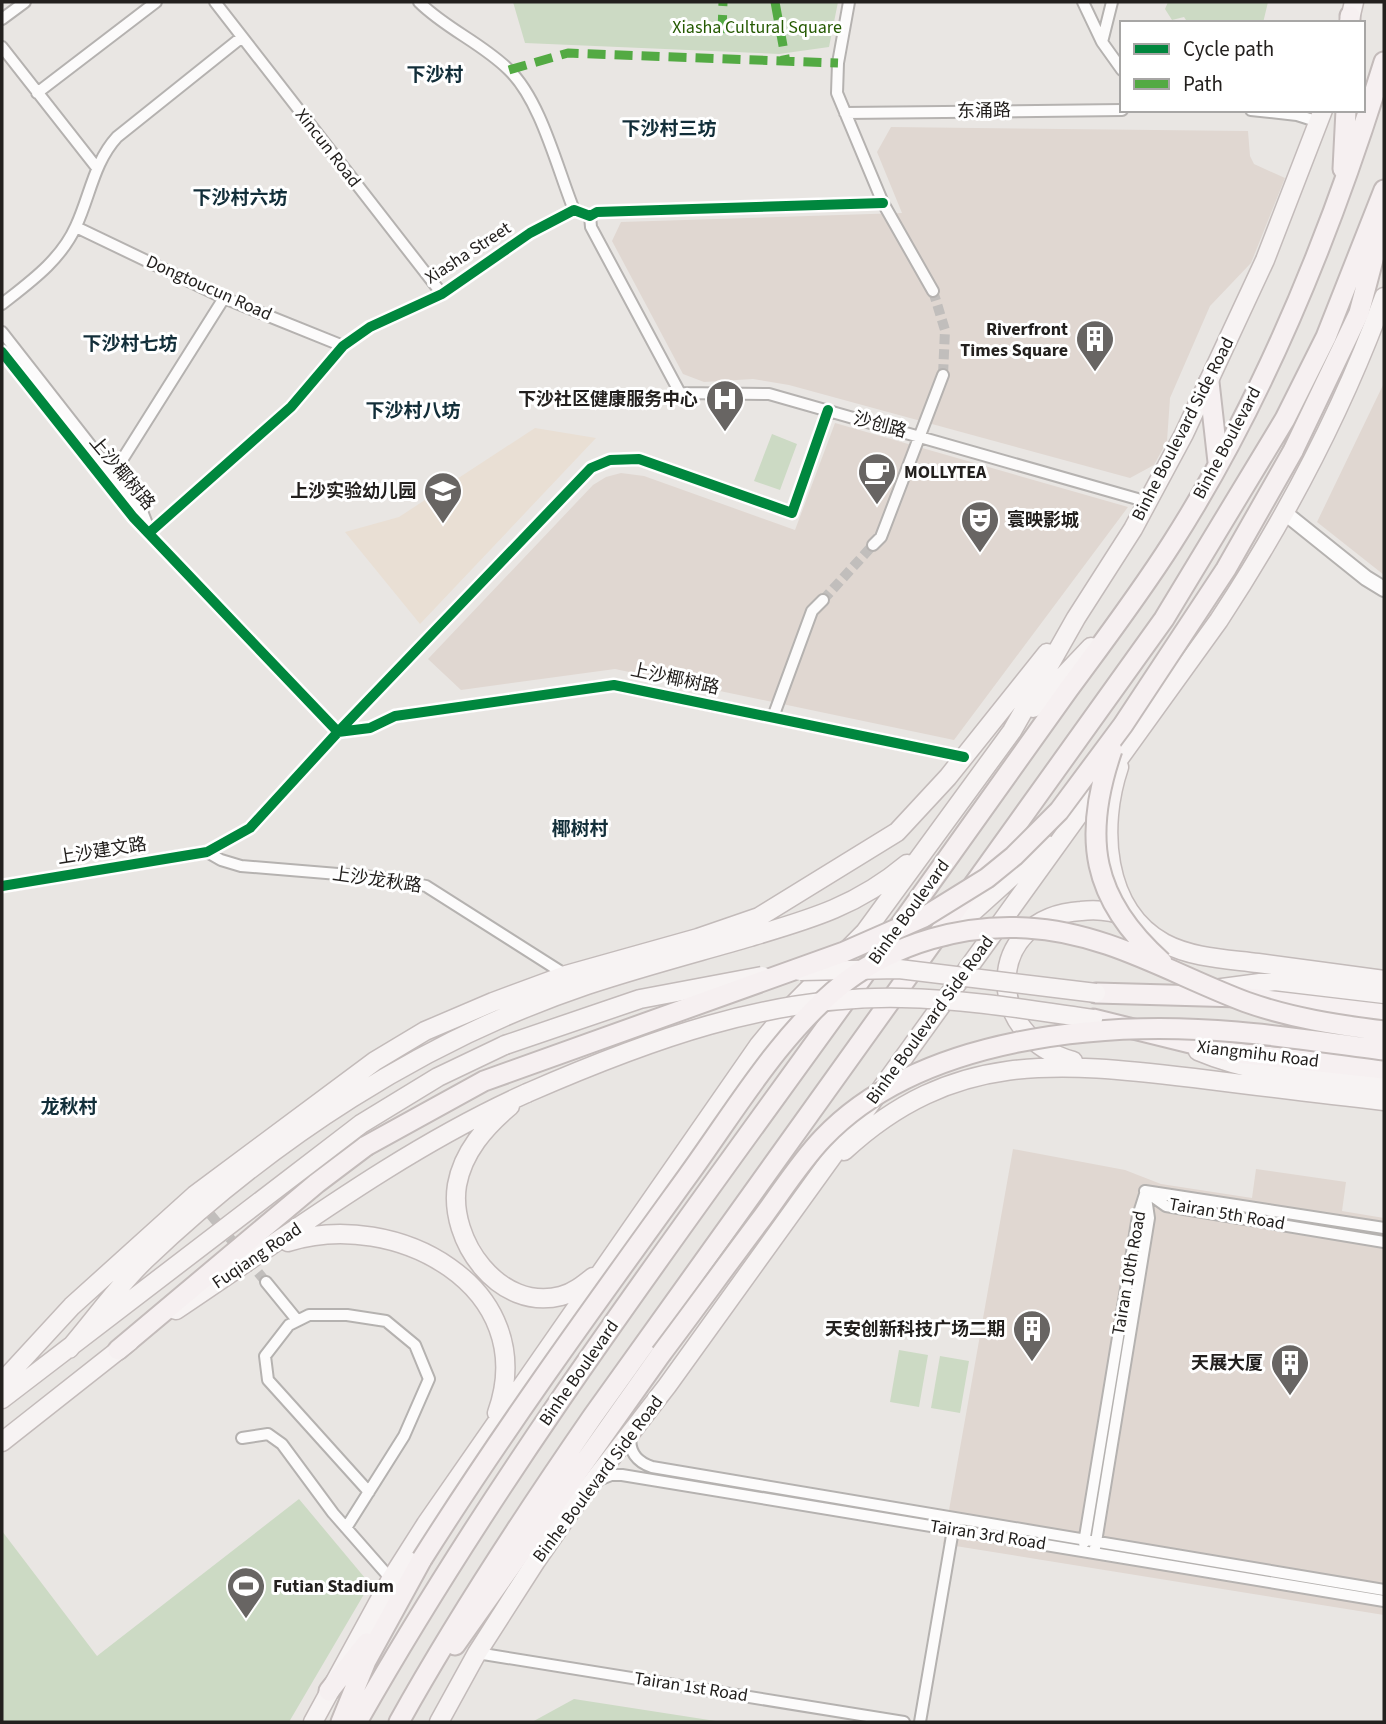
<svg xmlns="http://www.w3.org/2000/svg" width="1386" height="1724" viewBox="0 0 1386 1724" font-family="'Source Sans 3','Noto Sans SC',sans-serif">
<style>
.built{fill:#e0d7d1}
.education{fill:#e9dfd4}
.green{fill:#ccdac4}
.lines{fill:none;stroke-linecap:round;stroke-linejoin:round}
.minor-tunnel{stroke:#c1bebc;stroke-width:10;stroke-dasharray:10 5;stroke-linecap:butt}
.minor-casing{stroke:#b5b2b0;stroke-width:14}
.tertiary-casing{stroke:#b5b2b0;stroke-width:18}
.primary-casing{stroke:#c3bbba;stroke-width:21}
.trunk-casing{stroke:#c3bbba;stroke-width:23}
.minor{stroke:#fcfbfb;stroke-width:10}
.tertiary{stroke:#fcfbfb;stroke-width:14}
.primary{stroke:#f7f3f3;stroke-width:18}
.trunk{stroke:#f6f0f1;stroke-width:19}
.primary-bridge-casing{stroke:#c3bbba;stroke-width:21;stroke-linecap:butt}
.trunk-bridge-casing{stroke:#c3bbba;stroke-width:23;stroke-linecap:butt}
.primary-bridge{stroke:#f7f3f3;stroke-width:18}
.trunk-bridge{stroke:#f6f0f1;stroke-width:19}
.quiet{stroke:#53aa43;stroke-width:9;stroke-dasharray:18 9;stroke-linecap:butt}
.cycleway-casing{stroke:#fff;stroke-width:15}
.cycleway{stroke:#00873e;stroke-width:10}
.labels{text-anchor:middle;dominant-baseline:central;stroke-width:6;stroke-linejoin:round;paint-order:stroke}
.park-label{font-size:18px;fill:#255a02;stroke:#fff}
.street-label{font-size:18px;fill:#23201e;stroke:#fff}
.poi-label{font-size:18px;font-weight:bold;fill:#23201e;stroke:#fff;text-anchor:end}
.neighbourhood-label{font-size:19px;font-weight:bold;fill:#122e39;stroke:#fff}
</style>
<rect width="100%" height="100%" fill="#e9e6e3"/>
<path class="built" d="M 891,127 L 1248,131 L 1250,156 L 1254,164 L 1285,178 L 1251,263 L 1210,306 L 1170,398 L 1167,441 L 1154,465 L 1130,478 L 789,385 L 753,379 L 704,382 L 683,374 L 612,241 L 621,222 L 902,213 L 877,152 Z
M 1384,383 L 1384,575 L 1317,522 Z
M 835,423 L 1128,507 L 954,740 L 615,669 L 461,690 L 428,659 L 593,485 L 606,477 L 621,473 L 644,476 L 795,530 Z
M 1013,1149 L 1125,1170 L 1161,1184 L 1252,1198 L 1256,1169 L 1346,1182 L 1342,1211 L 1384,1218 L 1384,1615 L 943,1544 Z"/>
<path class="education" d="M 535,428 L 596,438 L 420,624 L 345,532 L 399,517 Z"/>
<path class="green" d="M 513,2 L 838,2 L 829,47 L 779,54 L 525,43 Z
M 1168,2 L 1268,2 L 1263,23 L 1188,23 L 1184,17 L 1172,20 L 1165,9 Z
M 772,434 L 797,444 L 780,490 L 754,481 Z
M 899,1350 L 928,1355 L 919,1407 L 890,1402 Z
M 940,1356 L 969,1361 L 960,1413 L 931,1408 Z
M 299,1499 L 370,1584 L 289,1722 L 2,1722 L 2,1531 L 97,1656 Z
M 574,1699 L 722,1722 L 532,1722 Z"/>
<g class="lines">
<path class="minor-tunnel" d="M 933,291 L 945,330 L 943,375
M 823,600 L 873,545
M 201,1203 L 266,1282"/>
<defs>
<path id="minor" d="M 215,2 L 442,294
M 419,2 C 446,29 482,43 509,70 C 541,101 557,168 574,210
M 849,2 L 838,63 L 837,93 L 883,203 L 933,291
M 1083,2 L 1102,42
M 1112,2 L 1102,42 L 1122,70
M 2,19 L 25,2
M 2,47 L 97,168
M 37,93 L 156,2
M 1251,110 L 1297,115 L 1319,122
M 845,113 L 1122,110
M 590,216 L 591,227 L 680,393 L 769,394 L 1148,502
M 76,227 L 224,298 L 343,346
M 2,304 C 30,282 61,260 76,226 C 90,196 94,162 117,137 L 242,37
M 2,332 L 142,511 L 149,529
M 2,352 L 133,517 L 338,732 L 591,468 L 610,460 L 639,459 L 792,513 L 828,410
M 110,479 L 224,298
M 150,532 L 291,407 L 343,346 L 370,327 L 442,294 L 530,233 L 574,210 L 590,216 L 597,212 L 883,203
M 873,545 L 881,537 L 943,375
M 773,717 L 812,611 L 823,600
M 207,852 L 221,860 L 241,866 L 386,878 L 426,886 L 566,975
M 2,886 L 207,852 L 250,828 L 338,732 L 370,728 L 395,716 L 614,685 L 964,757
M 1145,1191 L 1166,1206 L 1384,1242
M 1145,1191 L 1384,1228
M 266,1282 L 297,1320
M 631,1435 C 628,1451 637,1462 652,1467 L 1384,1590
M 242,1438 L 268,1434 L 282,1444 L 333,1513 L 391,1579
M 596,1481 L 611,1475 L 622,1475 L 1384,1601
M 346,1528 L 404,1436 L 429,1379 L 415,1345 L 386,1321 L 347,1315 L 309,1315 L 289,1325 L 265,1356 L 268,1380 L 369,1492
M 1084,1543 L 1138,1216 L 1145,1194
M 1095,1548 L 1149,1218 L 1145,1191
M 477,1653 L 904,1722
M 920,1722 L 954,1524"/>
<path id="tertiary" d="M 1285,513 L 1366,578 L 1384,589"/>
<path id="primary" d="M 1349,23 L 1354,2
M 1033,708 L 1091,647
M 1119,767 C 1099,826 1103,909 1164,943 C 1192,958 1227,959 1258,963 C 1300,969 1342,974 1384,980
M 946,936 L 1047,845
M 1207,990 L 1275,981 L 1384,994
M 1198,1051 C 1257,1076 1321,1079 1384,1087
M 1073,1061 C 983,1037 983,917 1081,911 C 1097,909 1113,911 1128,917
M 510,1106 C 485,1127 463,1152 457,1185 C 448,1240 499,1312 561,1296 C 573,1293 583,1285 593,1277
M 844,1151 C 953,1050 1058,1062 1194,1078 C 1257,1086 1321,1094 1384,1101
M 288,1242 C 395,1208 542,1287 497,1413
M 176,1310 C 290,1234 402,1149 527,1093
M 69,1349 C 94,1320 117,1287 145,1260 C 272,1139 421,1041 587,985 C 641,967 695,953 750,937 C 811,919 857,906 907,864
M 2,1382 L 72,1306 L 195,1195 L 375,1061 L 425,1031 L 493,1002 L 566,975 L 698,938 L 759,917 L 897,832 L 948,777 L 1047,653
M 2,1399 L 361,1124 L 438,1077 L 505,1045
M 2,1442 L 130,1341
M 313,1722 L 391,1579 L 426,1524 L 759,1045 L 788,1010 L 865,932 L 1012,731 L 1076,618 L 1133,529 L 1184,434 L 1265,260 L 1323,110
M 439,1722 L 477,1653 L 536,1561 L 577,1502 L 667,1386 L 1219,620 C 1286,518 1342,412 1384,297"/>
<path id="trunk" d="M 1350,23 L 1350,16
M 1343,169 L 1346,110
M 1209,382 L 1218,462
M 1293,451 L 1359,313 L 1384,218
M 893,935 C 950,855 1008,775 1065,694 C 1101,645 1139,595 1172,543 C 1266,396 1333,228 1384,62
M 1096,993 L 1240,997 L 1384,1014
M 1093,1019 L 1227,1052 L 1384,1069
M 118,1350 L 317,1183 L 366,1146
M 455,1645 L 661,1354
M 329,1691 L 367,1643
M 341,1722 L 366,1661 L 422,1559
M 357,1722 C 508,1456 693,1213 871,965
M 399,1722 C 458,1616 524,1516 593,1416 L 1164,619 L 1285,419 L 1326,337 L 1384,190"/>
</defs>
<use href="#minor" class="minor-casing"/>
<use href="#tertiary" class="tertiary-casing"/>
<use href="#primary" class="primary-casing"/>
<use href="#trunk" class="trunk-casing"/>
<use href="#minor" class="minor"/>
<use href="#tertiary" class="tertiary"/>
<use href="#primary" class="primary"/>
<use href="#trunk" class="trunk"/>
<defs>
<path id="primary-bridge" d="M 800,971 L 899,969 L 1096,993
M 505,1045 L 640,999 L 762,976
M 527,1093 C 646,1041 770,995 902,998 C 966,999 1030,1010 1093,1019"/>
<path id="trunk-bridge" d="M 1112,750 C 1082,837 1091,899 1162,962
M 366,1146 L 484,1081 L 844,952 L 924,917 L 987,878 L 1014,856 L 1059,811 L 1123,725 L 1226,569 L 1293,451
M 661,1354 C 695,1309 728,1263 762,1218 C 782,1191 800,1162 823,1138 C 920,1036 1105,1020 1237,1032 C 1286,1036 1335,1044 1384,1050
M 422,1559 C 505,1428 596,1303 687,1177 C 735,1111 780,1033 845,982 C 896,943 963,924 1027,928 C 1106,932 1174,975 1246,1002 C 1291,1018 1337,1025 1384,1031"/>
</defs>
<use href="#primary-bridge" class="primary-bridge-casing"/>
<use href="#trunk-bridge" class="trunk-bridge-casing"/>
<use href="#primary-bridge" class="primary-bridge"/>
<use href="#trunk-bridge" class="trunk-bridge"/>
<path class="quiet" d="M 775,2 L 786,62
M 722,33 L 723,2
M 509,70 L 568,53 L 838,63"/>
<defs>
<path id="cycleway" d="M 2,352 L 133,517 L 338,732 L 591,468 L 610,460 L 639,459 L 792,513 L 828,410
M 150,532 L 291,407 L 343,346 L 370,327 L 442,294 L 530,233 L 574,210 L 590,216 L 597,212 L 883,203
M 2,886 L 207,852 L 250,828 L 338,732 L 370,728 L 395,716 L 614,685 L 964,757"/>
</defs>
<use href="#cycleway" class="cycleway-casing"/>
<use href="#cycleway" class="cycleway"/>
</g>
<defs>
<symbol id="building-pin" viewBox="-11 -11 22 30"><path d="M0 17L-7.5 6A9.5 9.5 0 1 1 7.5 6Z" fill="#686563" stroke="#fff"/><path d="M-4-6H4V6H1V3H-1V6H-4ZM-2.5-4.3h1.7v1.8h-1.7ZM.8-4.3h1.7v1.8H.8ZM-2.5-1h1.7V.8h-1.7ZM.8-1h1.7V.8H.8Z" fill="#fff"/></symbol>
<symbol id="hospital-pin" viewBox="-11 -11 22 30"><path d="M0 17L-7.5 6A9.5 9.5 0 1 1 7.5 6Z" fill="#686563" stroke="#fff"/><path d="M-5-5h3v3.5h4V-5h3V5h-3V1.5h-4V5h-3Z" fill="#fff"/></symbol>
<symbol id="cafe-pin" viewBox="-11 -11 22 30"><path d="M0 17L-7.5 6A9.5 9.5 0 1 1 7.5 6Z" fill="#686563" stroke="#fff"/><path d="M-5.5-4.5H6V0H3Q3 3.5 0 3.5H-2.5Q-5.5 3.5-5.5 0ZM3-3.2v2h1.7v-2ZM-6 4.5H4V6H-6Z" fill="#fff"/></symbol>
<symbol id="school-pin" viewBox="-11 -11 22 30"><path d="M0 17L-7.5 6A9.5 9.5 0 1 1 7.5 6Z" fill="#686563" stroke="#fff"/><path d="M0-5L7-2L0 1L-7-2ZM-4 1L0 2.5L4 1V4Q0 6-4 4Z" fill="#fff"/></symbol>
<symbol id="theatre-pin" viewBox="-11 -11 22 30"><path d="M0 17L-7.5 6A9.5 9.5 0 1 1 7.5 6Z" fill="#686563" stroke="#fff"/><path d="M-5-5.5Q0-4 5-5.5V0Q5 5 0 6Q-5 5-5 0ZM-3.3-2.5H-1v1.5H-3.3ZM1-2.5H3.3v1.5H1ZM-2.8 1Q0 5.5 2.8 1Z" fill="#fff"/></symbol>
<symbol id="stadium-pin" viewBox="-11 -11 22 30"><path d="M0 17L-7.5 6A9.5 9.5 0 1 1 7.5 6Z" fill="#686563" stroke="#fff"/><path d="M0-5a6.5 5 0 1 0 0 10a6.5 5 0 1 0 0-10ZM-3.5-1.8h7v3.6h-7Z" fill="#fff"/></symbol>
</defs>
<g fill-rule="evenodd">
<use href="#building-pin" x="1073" y="317" width="44" height="60"/>
<use href="#hospital-pin" x="703" y="377" width="44" height="60"/>
<use href="#cafe-pin" x="855" y="450" width="44" height="60"/>
<use href="#school-pin" x="421" y="469" width="44" height="60"/>
<use href="#theatre-pin" x="958" y="498" width="44" height="60"/>
<use href="#building-pin" x="1010" y="1307" width="44" height="60"/>
<use href="#building-pin" x="1268" y="1341" width="44" height="60"/>
<use href="#stadium-pin" x="224" y="1564" width="44" height="60"/>
</g>
<g class="labels">
<g class="park-label">
<text x="757" y="27">Xiasha Cultural Square</text>
</g>
<g class="street-label">
<text transform="translate(984 111) rotate(-1)">东涌路</text>
<text transform="translate(328 148) rotate(52)">Xincun Road</text>
<text transform="translate(468 253) rotate(-33)">Xiasha Street</text>
<text transform="translate(209 288) rotate(24)">Dongtoucun Road</text>
<text transform="translate(880 425) rotate(15)">沙创路</text>
<text transform="translate(1183 429) rotate(-63)">Binhe Boulevard Side Road</text>
<text transform="translate(1227 443) rotate(-62)">Binhe Boulevard</text>
<text transform="translate(122 473) rotate(50)">上沙椰树路</text>
<text transform="translate(675 679) rotate(12)">上沙椰树路</text>
<text transform="translate(102 851) rotate(-9)">上沙建文路</text>
<text transform="translate(377 880) rotate(8)">上沙龙秋路</text>
<text transform="translate(909 912) rotate(-54)">Binhe Boulevard</text>
<text transform="translate(930 1020) rotate(-54)">Binhe Boulevard Side Road</text>
<text transform="translate(1258 1054) rotate(7)">Xiangmihu Road</text>
<text transform="translate(1227 1214) rotate(10)">Tairan 5th Road</text>
<text transform="translate(257 1256) rotate(-34)">Fuqiang Road</text>
<text transform="translate(1129 1273) rotate(-80)">Tairan 10th Road</text>
<text transform="translate(579 1373) rotate(-55)">Binhe Boulevard</text>
<text transform="translate(598 1479) rotate(-53)">Binhe Boulevard Side Road</text>
<text transform="translate(988 1535) rotate(9)">Tairan 3rd Road</text>
<text transform="translate(691 1687) rotate(9)">Tairan 1st Road</text>
</g>
<g class="poi-label">
<text x="1068" y="329">Riverfront<tspan x="1068" dy="21">Times Square</tspan></text>
<text x="698" y="399">下沙社区健康服务中心</text>
<text x="904" y="472" text-anchor="start">MOLLYTEA</text>
<text x="416" y="491">上沙实验幼儿园</text>
<text x="1007" y="520" text-anchor="start">寰映影城</text>
<text x="1005" y="1329">天安创新科技广场二期</text>
<text x="1263" y="1363">天展大厦</text>
<text x="273" y="1586" text-anchor="start">Futian Stadium</text>
</g>
<g class="neighbourhood-label">
<text x="435" y="75">下沙村</text>
<text x="669" y="129">下沙村三坊</text>
<text x="240" y="198">下沙村六坊</text>
<text x="130" y="344">下沙村七坊</text>
<text x="413" y="411">下沙村八坊</text>
<text x="580" y="829">椰树村</text>
<text x="69" y="1107">龙秋村</text>
</g>
</g>
<rect width="1386" height="1724" fill="none" stroke="#23201e" stroke-width="7"/>
<rect x="1120" y="21" width="245" height="91" fill="#ffffff" stroke="#a7a6a5" stroke-width="2"/>
<rect x="1134" y="44" width="35" height="10" fill="#00873e" stroke="#a7a6a5" stroke-width="2"/>
<text x="1183" y="56" font-size="21" fill="#23201e">Cycle path</text>
<rect x="1134" y="79" width="35" height="10" fill="#53aa43" stroke="#a7a6a5" stroke-width="2"/>
<text x="1183" y="91" font-size="21" fill="#23201e">Path</text>
</svg>
